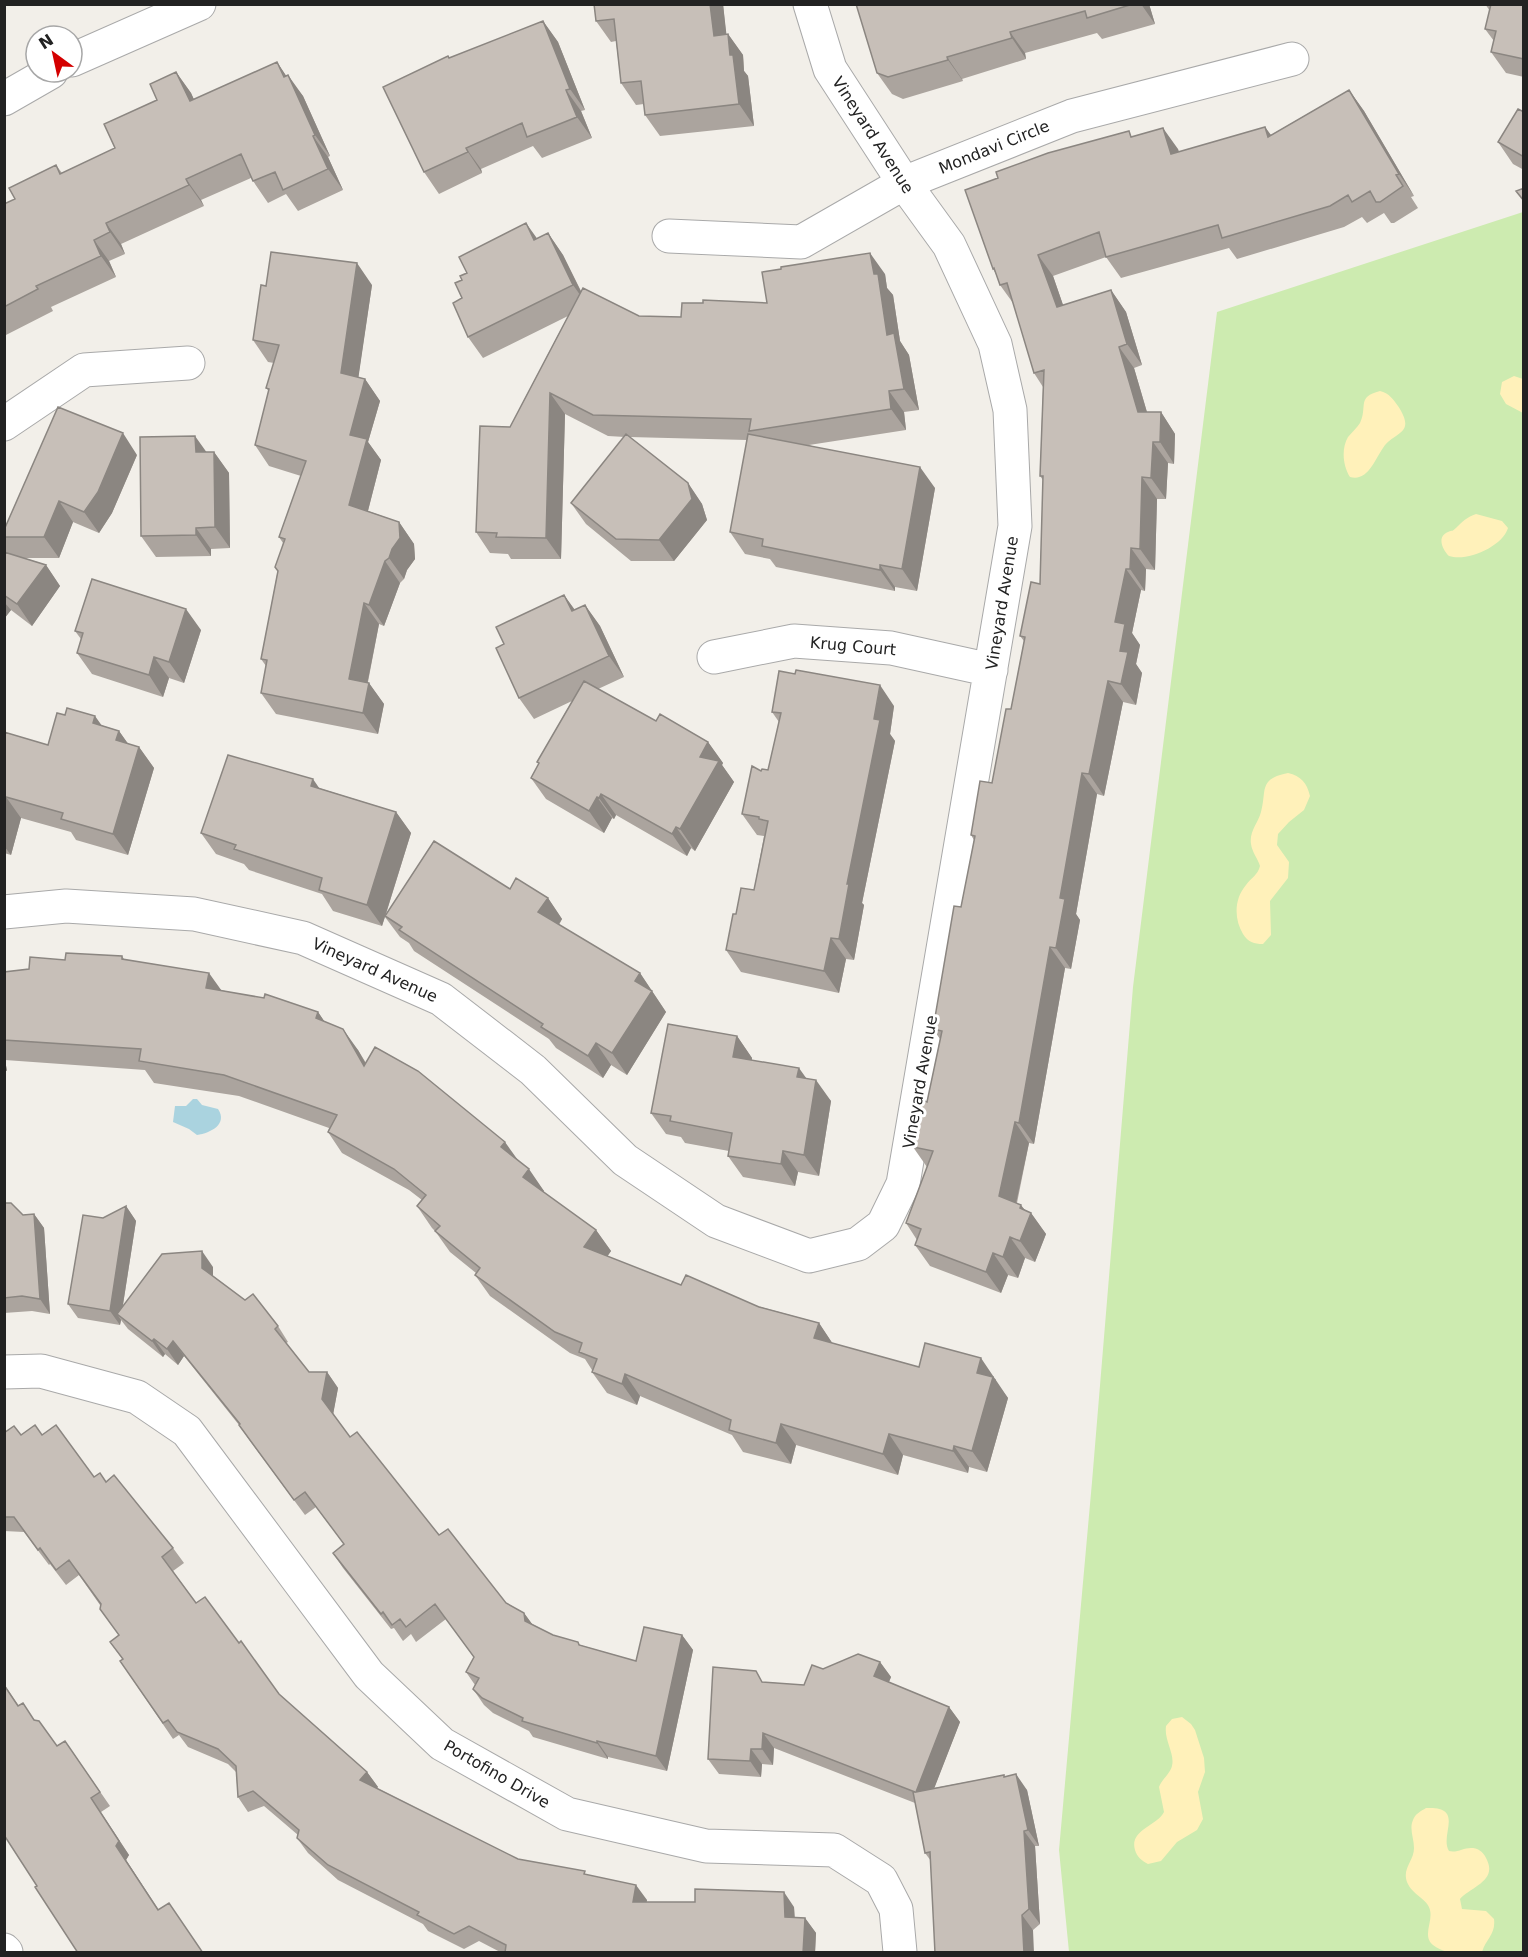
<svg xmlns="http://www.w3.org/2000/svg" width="1528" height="1957" viewBox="0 0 1528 1957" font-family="'DejaVu Sans',sans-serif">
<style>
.grass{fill:#cdebb0}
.sand{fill:#fff1ba}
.water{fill:#aad3df}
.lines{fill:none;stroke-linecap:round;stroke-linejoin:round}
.minor-casing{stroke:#a9a9a9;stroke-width:35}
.minor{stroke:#fff;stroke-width:33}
.wall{fill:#aba49e}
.shaded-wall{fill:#8b8681}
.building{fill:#c7bfb8;stroke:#8b8681;stroke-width:1.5}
.labels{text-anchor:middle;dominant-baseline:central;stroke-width:6;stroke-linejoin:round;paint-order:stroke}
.street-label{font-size:16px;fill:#222;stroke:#fff}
</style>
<rect width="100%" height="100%" fill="#f2efe9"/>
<path class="grass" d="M 1523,212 L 1523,1952 L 1069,1952 L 1059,1850 L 1092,1482 L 1133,987 L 1217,312 Z"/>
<path class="sand" d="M 1514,376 L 1523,379 L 1523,413 L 1506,404 L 1500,394 L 1502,382 Z
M 1380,391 C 1389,393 1393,399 1398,406 C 1417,435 1394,431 1383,448 C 1375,459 1368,482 1350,477 C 1343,466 1341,449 1348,437 C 1352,432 1357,428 1360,423 C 1368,407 1356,397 1380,391 Z
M 1476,514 L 1502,521 L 1508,528 C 1502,547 1467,562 1449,556 C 1443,550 1436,537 1448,532 C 1455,529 1450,533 1456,528 C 1463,521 1467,517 1476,514 Z
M 1288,773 C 1301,776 1307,783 1310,796 L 1304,810 L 1289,822 L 1278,834 L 1277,845 L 1289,862 L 1288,878 L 1270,901 L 1271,935 L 1263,944 C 1254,944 1248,942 1243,934 C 1234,919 1234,899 1246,885 C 1251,878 1258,875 1260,866 C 1258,859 1252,852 1251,844 C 1249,832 1258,823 1261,812 C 1267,790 1258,779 1288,773 Z
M 1182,1717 L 1191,1724 L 1195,1730 L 1204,1758 L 1205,1772 L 1198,1792 L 1203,1819 L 1197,1830 L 1177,1842 L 1161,1861 L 1148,1864 C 1142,1861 1137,1857 1135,1850 C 1129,1830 1157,1826 1164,1812 L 1159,1787 C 1162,1779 1170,1774 1172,1766 C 1175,1753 1164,1741 1166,1726 L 1172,1719 Z
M 1426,1808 C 1466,1806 1439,1835 1449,1851 C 1458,1853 1464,1847 1473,1848 C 1480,1849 1484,1853 1487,1860 C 1497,1881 1471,1887 1460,1899 L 1462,1909 L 1486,1911 L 1494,1919 C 1496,1934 1486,1939 1482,1952 C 1466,1953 1447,1956 1433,1945 C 1422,1936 1433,1922 1430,1910 C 1428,1899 1412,1895 1407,1882 C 1402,1868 1414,1861 1414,1848 C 1414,1838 1409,1829 1413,1820 C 1415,1814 1421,1811 1426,1808 Z"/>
<path class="water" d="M 193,1099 L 197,1099 L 202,1105 L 218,1109 C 228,1124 211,1133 197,1135 L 189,1129 L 173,1122 L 175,1106 L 186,1106 Z"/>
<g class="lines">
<defs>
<path id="minor" d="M 72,60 L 199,4
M 4,99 L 51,72
M 669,236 L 801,242 L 904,183 L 1072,116 L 1292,59
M 4,424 L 84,370 L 188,363
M 714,657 L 794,641 L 891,648 L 991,670
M 4,912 L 66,906 L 194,914 L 303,938 L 441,999 L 533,1070 L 625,1160 L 716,1221 L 809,1256 L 858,1244 L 883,1225 L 903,1184 L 1015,526 L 1010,410 L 995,344 L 949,245 L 904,183 L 830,69 L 810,4
M 4,1372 L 41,1371 L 137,1397 L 187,1431 L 369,1675 L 442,1744 L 567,1814 L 706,1846 L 834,1850 L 881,1880 L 896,1909 L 900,1952
M 4,1950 L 6,1952"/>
</defs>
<use href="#minor" class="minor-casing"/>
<use href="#minor" class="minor"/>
</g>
<path class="wall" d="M 594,4 L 723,4 L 726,34 L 728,34 L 743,55 L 744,71 L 748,76 L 754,126 L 660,136 L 645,115 L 644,104 L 636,105 L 621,83 L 616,41 L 611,42 L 596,21 Z
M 856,4 L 1149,4 L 1155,24 L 1102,39 L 1097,33 L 1025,53 L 1026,59 L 962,79 L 963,81 L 903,99 L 892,94 L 877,73 Z
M 1485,4 L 1524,4 L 1524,77 L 1506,73 L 1491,52 L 1494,41 L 1485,29 L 1490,11 Z
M 543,21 L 558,42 L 585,110 L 581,111 L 592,138 L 542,158 L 533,146 L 481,169 L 482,173 L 439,194 L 424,172 L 450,58 Z
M 277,62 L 286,76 L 303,96 L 330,156 L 328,157 L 343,190 L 298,211 L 286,194 L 268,203 L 251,178 L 201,200 L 204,206 L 121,244 L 125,254 L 109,261 L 116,277 L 51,307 L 53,311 L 4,336 L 4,204 L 15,199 L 56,165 L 62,173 L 115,148 L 157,100 L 176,72 L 191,93 L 194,100 Z
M 1349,90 L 1364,111 L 1414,196 L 1411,197 L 1418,208 L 1394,223 L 1391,223 L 1384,213 L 1367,223 L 1362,217 L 1344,227 L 1237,259 L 1229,248 L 1121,278 L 1106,257 L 1053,276 L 1063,305 L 1111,290 L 1126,312 L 1142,365 L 1134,368 L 1147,412 L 1161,412 L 1175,434 L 1174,464 L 1168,463 L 1166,499 L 1157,499 L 1155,570 L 1146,569 L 1145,591 L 1141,590 L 1132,633 L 1140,645 L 1136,664 L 1142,673 L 1136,705 L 1123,702 L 1104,796 L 1097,794 L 1076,914 L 1080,920 L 1071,969 L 1065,968 L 1034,1144 L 1029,1143 L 1017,1203 L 1025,1210 L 1031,1213 L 1046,1234 L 1035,1262 L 1025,1258 L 1018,1278 L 1008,1275 L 1001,1293 L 930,1266 L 915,1245 L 917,1240 L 906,1223 L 927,1167 L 913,1147 L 927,1102 L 940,1039 L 933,1029 L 961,907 L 974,840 L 971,835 L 992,783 L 1011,709 L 1024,641 L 1020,636 L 1040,584 L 1043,480 L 1040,476 L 1043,387 L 1034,373 L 1013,303 L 1000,285 L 996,274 L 993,269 L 998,178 L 1133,137 L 1178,149 L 1179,152 L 1265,127 L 1271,135 Z
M 1524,112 L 1524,170 L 1513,164 L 1498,142 Z
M 548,233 L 563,255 L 581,291 L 639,316 L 681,317 L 703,303 L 767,303 L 885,274 L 887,288 L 893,295 L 900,341 L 909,355 L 919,410 L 904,412 L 906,430 L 809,445 L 935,488 L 917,591 L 895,587 L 895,591 L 776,567 L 770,559 L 745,554 L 730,532 L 747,440 L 629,437 L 688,483 L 702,504 L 707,520 L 674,561 L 631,561 L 586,524 L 571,503 L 625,437 L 608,436 L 565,414 L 561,559 L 511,559 L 508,554 L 490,553 L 476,532 L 510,427 L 568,316 L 483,358 L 468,337 L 462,298 L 462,280 Z
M 372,285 L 358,378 L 365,379 L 380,401 L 368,442 L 381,460 L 368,511 L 399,522 L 414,544 L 415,559 L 407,570 L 404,579 L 400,583 L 384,626 L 379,624 L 368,682 L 384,704 L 378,734 L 276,714 L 261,693 L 266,666 L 261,659 L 283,543 L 279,537 L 301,476 L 269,466 L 255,445 L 269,391 L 266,388 L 274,363 L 268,362 L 253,340 L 266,286 Z
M 206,452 L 214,452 L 229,473 L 230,548 L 211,549 L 211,556 L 156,557 L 141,536 Z
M 137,455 L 112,513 L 99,533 L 73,522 L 59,558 L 25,558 L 46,565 L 60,586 L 32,626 L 11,610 L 4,619 L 4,530 Z
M 564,595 L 575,610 L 585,605 L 600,626 L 624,677 L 598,689 L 656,721 L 708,742 L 723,763 L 722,765 L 734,782 L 695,851 L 691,848 L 687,856 L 616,815 L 614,819 L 612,818 L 604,833 L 546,799 L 531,778 L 539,764 L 537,762 L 572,701 L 534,719 L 519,698 L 504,644 Z
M 201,630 L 184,683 L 169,678 L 163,697 L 92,674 L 77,653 L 81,639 L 75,631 Z
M 894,706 L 890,734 L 895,741 L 862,903 L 864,905 L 854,960 L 846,959 L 839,993 L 741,972 L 726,950 L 736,914 L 754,890 L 764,836 L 757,835 L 742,814 L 761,771 L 768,770 L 779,722 L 772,712 Z
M 101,725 L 119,731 L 128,744 L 139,747 L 154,768 L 128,855 L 76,840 L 71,832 L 21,818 L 11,855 L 4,853 L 4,732 L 48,745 Z
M 319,788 L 396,812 L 411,833 L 386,914 L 510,889 L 548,898 L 562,919 L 559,925 L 640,973 L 666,1012 L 627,1075 L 611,1065 L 603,1078 L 556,1048 L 549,1039 L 414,951 L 409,943 L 400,937 L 385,917 L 382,926 L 333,911 L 322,894 L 249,870 L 244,864 L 216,854 L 201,833 Z
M 122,956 L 124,959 L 221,990 L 318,1012 L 324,1021 L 358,1050 L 366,1063 L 520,1162 L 544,1191 L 543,1192 L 596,1230 L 611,1251 L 607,1257 L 681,1285 L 819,1323 L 832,1343 L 919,1367 L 996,1379 L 995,1381 L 1008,1398 L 987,1472 L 969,1467 L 968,1473 L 903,1455 L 898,1475 L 796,1445 L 791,1464 L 743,1452 L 732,1435 L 640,1396 L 637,1405 L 607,1393 L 592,1372 L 592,1370 L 585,1359 L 570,1353 L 490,1296 L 475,1275 L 476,1273 L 450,1252 L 435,1231 L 432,1228 L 417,1206 L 422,1200 L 409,1190 L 342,1153 L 328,1132 L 329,1128 L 239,1096 L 154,1083 L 145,1070 L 5,1060 L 7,1071 L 4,1071 L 4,972 L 29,969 L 65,960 Z
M 737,1036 L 752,1058 L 752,1060 L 806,1078 L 831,1101 L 819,1176 L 798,1172 L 795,1186 L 743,1177 L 728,1156 L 729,1151 L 685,1143 L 681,1137 L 666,1134 L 651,1113 Z
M 4,1203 L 23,1215 L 34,1214 L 44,1228 L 50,1314 L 32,1311 L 4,1313 Z
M 126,1206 L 136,1221 L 123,1305 L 213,1267 L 213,1276 L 278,1326 L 288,1342 L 286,1343 L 309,1372 L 327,1372 L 338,1388 L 333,1414 L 350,1437 L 439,1535 L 506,1603 L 524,1613 L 532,1624 L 553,1635 L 578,1642 L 580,1645 L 636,1661 L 682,1635 L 693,1650 L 667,1771 L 608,1757 L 608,1759 L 533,1737 L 529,1731 L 493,1713 L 484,1705 L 473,1689 L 475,1685 L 466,1672 L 474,1657 L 446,1619 L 416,1642 L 411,1634 L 403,1641 L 394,1628 L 391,1629 L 343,1568 L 333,1553 L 344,1544 L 316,1507 L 305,1515 L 250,1441 L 239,1425 L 184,1356 L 178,1365 L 165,1354 L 163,1357 L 128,1329 L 121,1320 L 120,1325 L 78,1318 L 68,1304 Z
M 4,1433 L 21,1435 L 42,1435 L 94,1477 L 106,1482 L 173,1548 L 184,1563 L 173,1571 L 196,1603 L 239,1643 L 279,1694 L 367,1772 L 378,1787 L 377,1788 L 518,1859 L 587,1875 L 647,1900 L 646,1902 L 794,1907 L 795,1918 L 805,1918 L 816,1933 L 815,1953 L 502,1953 L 479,1941 L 464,1949 L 428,1931 L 423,1924 L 338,1880 L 308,1853 L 297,1838 L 298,1835 L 264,1806 L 248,1812 L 238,1797 L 236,1772 L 228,1764 L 188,1747 L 179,1735 L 173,1739 L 120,1661 L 123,1660 L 110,1642 L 119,1635 L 100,1609 L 100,1605 L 79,1575 L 66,1585 L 50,1564 L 49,1565 L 24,1532 L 4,1531 Z
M 880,1662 L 891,1677 L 889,1682 L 949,1707 L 960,1722 L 934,1788 L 1004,1775 L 1005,1777 L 1027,1790 L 1039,1846 L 1035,1846 L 1040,1924 L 1033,1930 L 931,1861 L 925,1853 L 915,1803 L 774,1748 L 773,1765 L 762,1764 L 761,1777 L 719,1774 L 708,1759 L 764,1682 L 804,1685 L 823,1669 Z
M 4,1684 L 19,1706 L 35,1720 L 57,1746 L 65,1741 L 110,1806 L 101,1812 L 129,1855 L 126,1860 L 159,1910 L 204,1953 L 37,1886 L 4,1835 Z"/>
<path class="shaded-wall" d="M 710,4 L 723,4 L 729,57 L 714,36 Z
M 1141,4 L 1149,4 L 1155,24 Z
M 543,21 L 558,42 L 585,110 L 570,89 Z
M 1010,32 L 1025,53 L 1026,59 L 1012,38 Z
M 728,34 L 743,55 L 744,71 L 748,76 L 754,126 L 739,104 L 730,55 Z
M 947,57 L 962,79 L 963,81 L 948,60 Z
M 277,62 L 291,83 L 288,75 L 303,96 L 330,156 L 315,135 Z
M 176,72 L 191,93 L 205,123 L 190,101 Z
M 566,90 L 581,111 L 592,138 L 577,117 Z
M 1349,90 L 1364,111 L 1414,196 L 1399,174 Z
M 1265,127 L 1280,148 L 1268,137 Z
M 1163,128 L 1178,149 L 1185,176 L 1171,154 Z
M 313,136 L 328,157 L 343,190 L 328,169 Z
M 466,148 L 481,169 L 482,173 L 468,152 Z
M 186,179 L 201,200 L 204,206 L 189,185 Z
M 106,223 L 121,244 L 125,254 L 110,232 Z
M 526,223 L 541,244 L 534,240 Z
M 548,233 L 563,255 L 588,306 L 573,285 Z
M 94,240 L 109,261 L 116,277 L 101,256 Z
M 870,253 L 885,274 L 887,288 L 893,295 L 900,341 L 909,355 L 919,410 L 904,389 L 887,335 L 874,274 Z
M 1038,255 L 1053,276 L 1071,328 L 1057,307 Z
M 357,263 L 372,285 L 356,394 L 341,373 Z
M 1111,290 L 1126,312 L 1142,365 L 1127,344 Z
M 1119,347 L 1134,368 L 1153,433 L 1138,412 Z
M 365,379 L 380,401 L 368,442 L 381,460 L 364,526 L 349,505 L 350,435 Z
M 889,391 L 904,412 L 906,430 L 891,409 Z
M 550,393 L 565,414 L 561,559 L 546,538 Z
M 1161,412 L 1175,434 L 1174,464 L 1160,442 Z
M 123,433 L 137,455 L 112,513 L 99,533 L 84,512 Z
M 195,436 L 210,457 L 196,452 Z
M 1153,442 L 1168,463 L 1166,499 L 1151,478 Z
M 214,452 L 229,473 L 230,548 L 215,527 Z
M 920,467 L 935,488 L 917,591 L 902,569 Z
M 1142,477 L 1157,499 L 1155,570 L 1140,549 Z
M 688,483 L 702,504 L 707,520 L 674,561 L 659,540 Z
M 59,501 L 73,522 L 59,558 L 44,537 Z
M 399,522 L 414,544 L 415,559 L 407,570 L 404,579 L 389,558 Z
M 196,528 L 211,549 L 211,556 L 196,535 Z
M 1131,548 L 1146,569 L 1145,591 L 1130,569 Z
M 385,561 L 400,583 L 384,626 L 369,605 Z
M 46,565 L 60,586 L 32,626 L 17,604 Z
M 880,565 L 895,587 L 895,591 L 880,570 Z
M 1126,569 L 1141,590 L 1132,633 L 1140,645 L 1136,664 L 1142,673 L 1136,705 L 1121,684 L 1120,651 L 1115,622 Z
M 564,595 L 579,616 L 572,611 Z
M 4,602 L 11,610 L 4,619 Z
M 364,603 L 379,624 L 364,700 L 349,679 Z
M 585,605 L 600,626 L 624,677 L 609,656 Z
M 186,609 L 201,630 L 184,683 L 169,662 Z
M 154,657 L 169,678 L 163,697 L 149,675 Z
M 1108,681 L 1123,702 L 1104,796 L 1089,774 Z
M 369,683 L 384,704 L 378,734 L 363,713 Z
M 880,685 L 894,706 L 890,734 L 895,741 L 862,903 L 864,905 L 854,960 L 839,939 L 847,884 Z
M 95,716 L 110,737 L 93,723 Z
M 119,731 L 134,752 L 116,740 Z
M 708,742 L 723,763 L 722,765 L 734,782 L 695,851 L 680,829 L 700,757 Z
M 139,747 L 154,768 L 128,855 L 113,834 Z
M 1082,773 L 1097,794 L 1076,914 L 1080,920 L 1071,969 L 1056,948 L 1060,898 Z
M 313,779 L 328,801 L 311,786 Z
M 601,794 L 616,815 L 614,819 L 599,798 Z
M 6,797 L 21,818 L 11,855 L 4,846 L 4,804 Z
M 597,797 L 612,818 L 604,833 L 589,811 Z
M 396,812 L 411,833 L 382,926 L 367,905 Z
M 676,827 L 691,848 L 687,856 L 672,834 Z
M 548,898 L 562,919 L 553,933 L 538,912 Z
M 831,938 L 846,959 L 839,993 L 824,971 Z
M 1050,947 L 1065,968 L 1034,1144 L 1019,1123 Z
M 209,973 L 224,994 L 206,988 Z
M 640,973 L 666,1012 L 627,1075 L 612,1053 L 635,981 Z
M 318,1012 L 333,1034 L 316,1018 Z
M 343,1029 L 358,1050 L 379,1087 L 364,1066 Z
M 737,1036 L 752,1058 L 748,1079 L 733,1057 Z
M 596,1043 L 611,1065 L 603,1078 L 588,1056 Z
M 4,1059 L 5,1060 L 7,1071 L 4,1068 Z
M 799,1068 L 814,1089 L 797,1077 Z
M 816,1080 L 831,1101 L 819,1176 L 804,1155 Z
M 1015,1122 L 1029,1143 L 1013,1217 L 999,1196 Z
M 505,1142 L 520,1163 L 501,1147 Z
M 783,1151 L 798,1172 L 795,1186 L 781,1164 Z
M 529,1169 L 544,1191 L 538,1198 L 523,1177 Z
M 1021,1205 L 1030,1217 L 1031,1213 L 1046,1234 L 1035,1262 L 1020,1241 L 1020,1208 Z
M 126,1206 L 136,1221 L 121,1317 L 117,1314 L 121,1320 L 120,1325 L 110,1311 Z
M 34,1214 L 44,1228 L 50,1314 L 40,1299 Z
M 596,1230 L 611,1251 L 598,1269 L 584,1247 Z
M 1010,1237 L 1025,1258 L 1018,1278 L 1003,1257 Z
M 202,1251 L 213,1267 L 213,1283 L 202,1268 Z
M 993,1253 L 1008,1275 L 1001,1293 L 986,1272 Z
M 819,1323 L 833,1344 L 814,1338 Z
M 154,1339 L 165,1354 L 163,1357 L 152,1341 Z
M 173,1341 L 184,1356 L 178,1365 L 167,1349 Z
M 981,1358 L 1008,1398 L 987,1472 L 972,1451 L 977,1373 Z
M 327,1372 L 338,1388 L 333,1415 L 322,1399 Z
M 625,1374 L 640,1396 L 637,1405 L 622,1384 Z
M 781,1424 L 796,1445 L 791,1464 L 776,1443 Z
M 889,1434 L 903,1455 L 898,1475 L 883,1454 Z
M 954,1446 L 969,1467 L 968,1473 L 953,1451 Z
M 524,1613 L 535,1628 L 525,1621 Z
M 682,1635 L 693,1650 L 667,1771 L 656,1756 Z
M 880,1662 L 891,1677 L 885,1691 L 874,1676 Z
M 949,1707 L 960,1722 L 927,1807 L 916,1792 Z
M 763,1733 L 774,1748 L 773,1765 L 762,1749 Z
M 597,1741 L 608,1757 L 608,1759 L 597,1743 Z
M 751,1749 L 762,1764 L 761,1777 L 750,1761 Z
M 367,1772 L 378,1787 L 371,1795 L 360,1780 Z
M 1016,1774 L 1027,1790 L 1039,1846 L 1028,1830 Z
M 91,1798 L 129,1855 L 126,1860 L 168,1925 L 116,1846 Z
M 1024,1831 L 1035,1846 L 1040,1924 L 1029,1909 Z
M 636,1885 L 647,1900 L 644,1918 L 633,1902 Z
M 784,1892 L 794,1907 L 795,1933 L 785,1917 Z
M 1022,1915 L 1033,1930 L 1034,1953 L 1024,1953 Z
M 805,1918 L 816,1933 L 815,1953 L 803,1953 Z"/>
<path class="building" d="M 594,4 L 710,4 L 714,36 L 728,34 L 730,55 L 733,55 L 739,104 L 645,115 L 641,81 L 621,83 L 614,19 L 596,21 Z
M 856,4 L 1133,4 L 1087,18 L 1085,11 L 1010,32 L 1012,38 L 947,57 L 948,60 L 888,77 L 877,73 Z
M 1491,4 L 1524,4 L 1524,59 L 1491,52 L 1496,31 L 1485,29 Z
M 543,21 L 570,89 L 566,90 L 577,117 L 527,137 L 522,123 L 466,148 L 468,152 L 424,172 L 383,87 L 448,56 L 449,58 Z
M 277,62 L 284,77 L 288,75 L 315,135 L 313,136 L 328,169 L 283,190 L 275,172 L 253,181 L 241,154 L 186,179 L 189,185 L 106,223 L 110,232 L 94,240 L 101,256 L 36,286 L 38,289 L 4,307 L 4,204 L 15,199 L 9,188 L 56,165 L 60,174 L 115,148 L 104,124 L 157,100 L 150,84 L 176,72 L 190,101 Z
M 1349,90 L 1399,174 L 1396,175 L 1403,186 L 1380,202 L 1376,202 L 1370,191 L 1352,202 L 1348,195 L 1330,206 L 1222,238 L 1218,225 L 1106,257 L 1099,232 L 1038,255 L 1057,307 L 1111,290 L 1127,344 L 1119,347 L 1138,412 L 1161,412 L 1160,442 L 1153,442 L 1151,478 L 1142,477 L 1140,549 L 1131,548 L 1130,569 L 1126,569 L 1115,622 L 1125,624 L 1120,651 L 1128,652 L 1121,684 L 1108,681 L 1089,774 L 1082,773 L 1060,898 L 1065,899 L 1056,948 L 1050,947 L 1019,1123 L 1015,1122 L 999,1196 L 1021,1205 L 1020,1208 L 1031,1213 L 1020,1241 L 1010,1237 L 1003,1257 L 993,1253 L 986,1272 L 915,1245 L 921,1229 L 906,1223 L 933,1151 L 913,1147 L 922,1100 L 927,1102 L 942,1031 L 933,1029 L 954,906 L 961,907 L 975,836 L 971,835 L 980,781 L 992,783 L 1006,709 L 1011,709 L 1025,637 L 1020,636 L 1031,582 L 1040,584 L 1043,476 L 1040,476 L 1044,370 L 1034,373 L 1007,283 L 1000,285 L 994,268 L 993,269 L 965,190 L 998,178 L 996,172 L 1048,153 L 1129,131 L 1131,137 L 1163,128 L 1171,154 L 1265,127 L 1268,137 Z
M 1518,109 L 1524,112 L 1524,157 L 1498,142 Z
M 1524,188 L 1524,201 L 1516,191 Z
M 526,223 L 534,240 L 548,233 L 573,285 L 468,337 L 453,303 L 462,298 L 455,283 L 462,280 L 460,276 L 467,273 L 459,257 Z
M 271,252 L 357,263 L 341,373 L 365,379 L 350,435 L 367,439 L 349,505 L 399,522 L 400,538 L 392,549 L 389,558 L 385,561 L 369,605 L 364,603 L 349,679 L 369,683 L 363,713 L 261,693 L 267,660 L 261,659 L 278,571 L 275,567 L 285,539 L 279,537 L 306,461 L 255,445 L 269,389 L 266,388 L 279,345 L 253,340 L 261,285 L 266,286 Z
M 870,253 L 874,274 L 878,274 L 887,335 L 894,333 L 904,389 L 889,391 L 891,409 L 749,431 L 751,419 L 593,415 L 550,393 L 546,538 L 496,537 L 497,533 L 476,532 L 480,426 L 510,427 L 583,288 L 639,316 L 681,317 L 682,303 L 703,303 L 703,300 L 767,303 L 762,272 L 781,269 L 781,267 Z
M 58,407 L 123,433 L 98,492 L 84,512 L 59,501 L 44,537 L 4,537 L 4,530 Z
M 626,434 L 688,483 L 692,499 L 659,540 L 616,539 L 571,503 Z
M 748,434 L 920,467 L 902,569 L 880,565 L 880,570 L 762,546 L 763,539 L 730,532 Z
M 195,436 L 196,452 L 214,452 L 215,527 L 196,528 L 196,535 L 141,536 L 140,437 Z
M 4,552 L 46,565 L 17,604 L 4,595 Z
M 92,579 L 186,609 L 169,662 L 154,657 L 149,675 L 77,653 L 83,633 L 75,631 Z
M 564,595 L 572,611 L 585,605 L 609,656 L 519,698 L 496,648 L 504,644 L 496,627 Z
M 796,670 L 880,685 L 874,719 L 880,720 L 847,884 L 849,884 L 839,939 L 831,938 L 824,971 L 726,950 L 733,914 L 736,914 L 741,888 L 754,890 L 768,821 L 759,819 L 759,817 L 742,814 L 752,766 L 761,771 L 762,769 L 768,770 L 781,713 L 772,712 L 779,671 L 795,674 Z
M 584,681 L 656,721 L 660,714 L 708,742 L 700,757 L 719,761 L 680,829 L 676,827 L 672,834 L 601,794 L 599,798 L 597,797 L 589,811 L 531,778 L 539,763 L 537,762 Z
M 67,708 L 95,716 L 93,723 L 119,731 L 116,740 L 139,747 L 113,834 L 61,819 L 63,813 L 6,797 L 4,804 L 4,732 L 48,745 L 57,713 L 65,715 Z
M 228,755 L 313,779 L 311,786 L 396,812 L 367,905 L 319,890 L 322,878 L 234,849 L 236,845 L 201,833 Z
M 434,841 L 510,889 L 516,878 L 548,898 L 538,912 L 640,973 L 635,981 L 652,991 L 612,1053 L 596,1043 L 588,1056 L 541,1027 L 543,1024 L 399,930 L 402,927 L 385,916 Z
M 66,953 L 122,956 L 122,959 L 209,973 L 206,988 L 264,998 L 265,994 L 318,1012 L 316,1018 L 343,1029 L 364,1066 L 375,1047 L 418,1071 L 505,1142 L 501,1147 L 529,1169 L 523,1177 L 596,1230 L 584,1247 L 681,1285 L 686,1275 L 759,1307 L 819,1323 L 814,1338 L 919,1367 L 925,1343 L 981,1358 L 977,1373 L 993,1377 L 972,1451 L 954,1446 L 953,1451 L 889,1434 L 883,1454 L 781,1424 L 776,1443 L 729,1430 L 731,1420 L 625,1374 L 622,1384 L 592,1372 L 597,1359 L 579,1352 L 582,1343 L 555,1332 L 475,1275 L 480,1268 L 435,1231 L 440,1226 L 417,1206 L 426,1195 L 394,1169 L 328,1132 L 337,1115 L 224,1075 L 139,1061 L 141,1049 L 4,1040 L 4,972 L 29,969 L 30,957 L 65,960 Z
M 668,1024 L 737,1036 L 733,1057 L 799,1068 L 797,1077 L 816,1080 L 804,1155 L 783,1151 L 781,1164 L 728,1156 L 732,1133 L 670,1121 L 671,1116 L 651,1113 Z
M 4,1203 L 11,1203 L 23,1215 L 34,1214 L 40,1299 L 22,1296 L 4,1298 Z
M 126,1206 L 110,1311 L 68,1304 L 83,1215 L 103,1218 Z
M 202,1251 L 202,1268 L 245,1300 L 253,1294 L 278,1326 L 275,1329 L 309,1372 L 327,1372 L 322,1399 L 350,1437 L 357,1432 L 439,1535 L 448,1529 L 506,1603 L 524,1613 L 525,1621 L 553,1635 L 578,1642 L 579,1645 L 636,1661 L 644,1627 L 682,1635 L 656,1756 L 597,1741 L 597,1743 L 522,1721 L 523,1718 L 482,1698 L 473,1689 L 479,1678 L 466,1672 L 474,1657 L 435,1604 L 406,1627 L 400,1619 L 392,1625 L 383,1612 L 381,1614 L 333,1553 L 344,1544 L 305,1492 L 294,1500 L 239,1425 L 240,1424 L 173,1341 L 167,1349 L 154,1339 L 152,1341 L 117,1314 L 162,1254 Z
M 35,1425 L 42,1435 L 56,1425 L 94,1477 L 100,1473 L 106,1482 L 114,1475 L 173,1548 L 162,1557 L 196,1603 L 205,1597 L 239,1643 L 241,1641 L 279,1694 L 367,1772 L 360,1780 L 518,1859 L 585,1871 L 584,1874 L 636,1885 L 633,1902 L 695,1902 L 695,1889 L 784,1892 L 785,1917 L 805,1918 L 803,1953 L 505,1953 L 506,1945 L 469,1926 L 454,1934 L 417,1915 L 419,1912 L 328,1865 L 297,1838 L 299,1830 L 253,1791 L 238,1797 L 236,1766 L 218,1749 L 177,1732 L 168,1720 L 163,1723 L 120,1661 L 123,1659 L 110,1642 L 119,1635 L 100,1609 L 101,1604 L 69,1560 L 56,1570 L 40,1548 L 38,1550 L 14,1517 L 4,1517 L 4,1433 L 14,1426 L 21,1435 Z
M 858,1654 L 880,1662 L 874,1676 L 949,1707 L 916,1792 L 1004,1775 L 1004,1777 L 1016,1774 L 1028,1830 L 1024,1831 L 1029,1909 L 1022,1915 L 1024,1953 L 935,1953 L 930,1852 L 925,1853 L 913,1792 L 915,1792 L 763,1733 L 762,1749 L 751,1749 L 750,1761 L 708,1759 L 713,1667 L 756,1671 L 762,1682 L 804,1685 L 812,1665 L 823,1669 Z
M 4,1685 L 18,1706 L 23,1703 L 34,1720 L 39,1721 L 57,1746 L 65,1741 L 100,1792 L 91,1798 L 119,1841 L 116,1846 L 158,1910 L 169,1903 L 203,1953 L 78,1953 L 35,1887 L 37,1886 L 4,1835 Z"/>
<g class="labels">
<g class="street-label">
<text transform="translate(873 135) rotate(57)">Vineyard Avenue</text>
<text transform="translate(994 147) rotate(-22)">Mondavi Circle</text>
<text transform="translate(1002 603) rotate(-81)">Vineyard Avenue</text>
<text transform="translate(853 646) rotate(5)">Krug Court</text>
<text transform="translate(375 970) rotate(24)">Vineyard Avenue</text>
<text transform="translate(920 1082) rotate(-80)">Vineyard Avenue</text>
<text transform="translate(497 1774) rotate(30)">Portofino Drive</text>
</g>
</g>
<rect width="1528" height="1957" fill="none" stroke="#222222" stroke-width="12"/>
<g transform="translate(54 54) rotate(327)"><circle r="28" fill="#ffffff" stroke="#a7a7a7" stroke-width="1.5"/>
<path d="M0-4.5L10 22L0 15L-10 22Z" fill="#d40000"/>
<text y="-9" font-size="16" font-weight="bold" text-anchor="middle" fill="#222222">N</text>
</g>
</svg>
